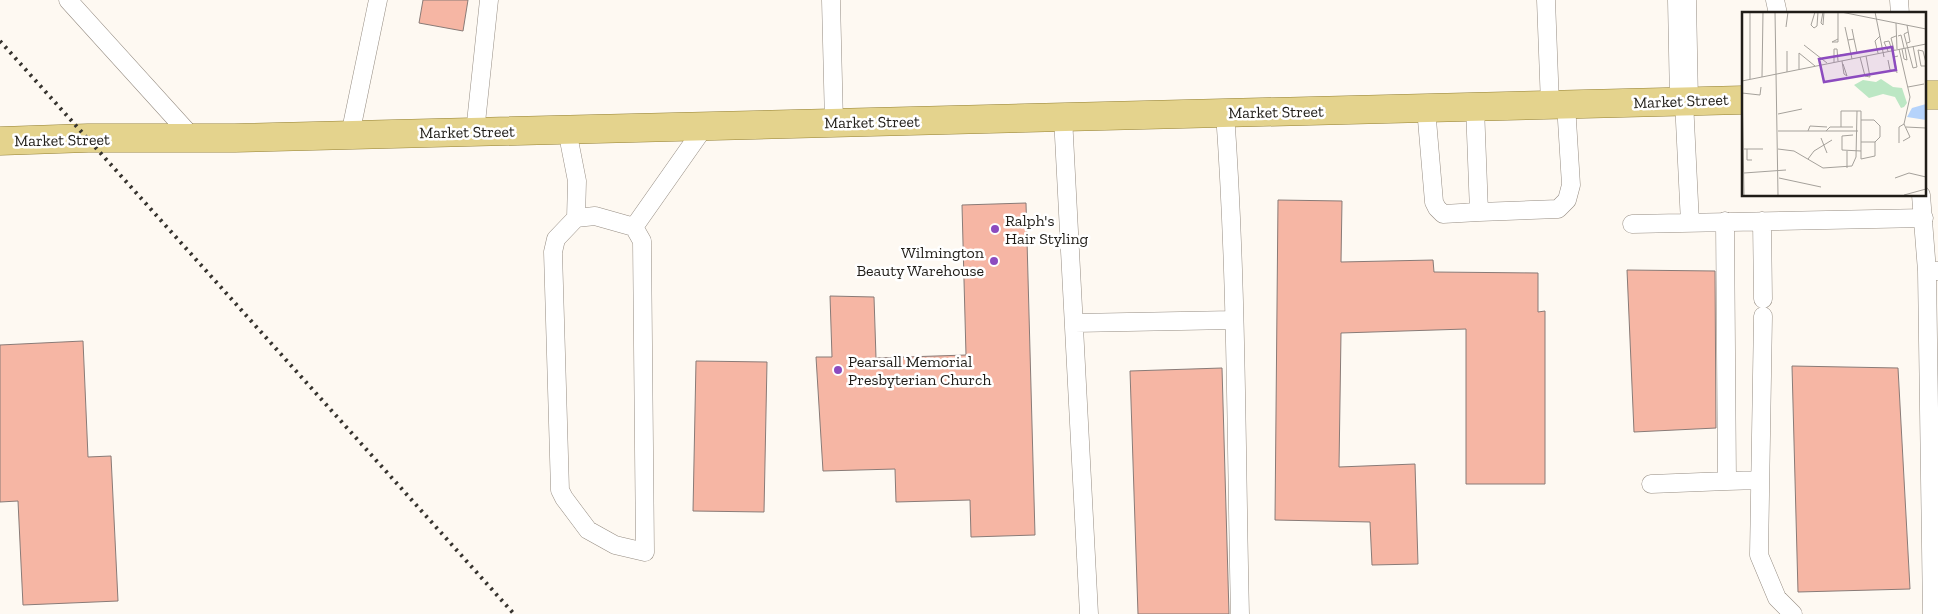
<svg xmlns="http://www.w3.org/2000/svg" width="1938" height="614" viewBox="0 0 1938 614" font-family="'Zilla Slab',serif">
<style>
.building{fill:#f6b6a4;stroke:#897b77}
.lines{fill:none;stroke-linecap:round;stroke-linejoin:round}
.lane-casing{stroke:#968d83;stroke-width:19}
.street-casing{stroke:#968d83;stroke-width:29}
.primary-casing{stroke:#948033;stroke-width:29}
.lane{stroke:#fff;stroke-width:18}
.street{stroke:#fff;stroke-width:28}
.primary{stroke:#e4d38d;stroke-width:28}
.rail{stroke:#36332e;stroke-width:4;stroke-dasharray:2.5 5;stroke-linecap:butt}
.poi-dot{fill:#8c4bbf;stroke:#fff;stroke-width:2}
.labels{text-anchor:middle;dominant-baseline:central;stroke-width:5;stroke-linejoin:round;paint-order:stroke}
.street-label{font-size:16px;fill:#201d18;stroke:#fff}
.poi-label{font-size:16px;fill:#201d18;stroke:#fff;text-anchor:start}
.inset-road{fill:none;stroke:#a5a19b;stroke-width:1}
.view{fill:#8c4bbf;fill-opacity:0.15;stroke:#8c4bbf;stroke-width:2.5}
.inset-edge{fill:none;stroke:#201d18;stroke-width:2.5}
</style>
<rect width="100%" height="100%" fill="#fef9f2"/>
<path class="building" d="M 423,0 L 468,0 L 463,31 L 419,23 Z
M 1278,200 L 1342,201 L 1341,262 L 1433,260 L 1434,272 L 1538,273 L 1538,312 L 1545,311 L 1545,484 L 1466,484 L 1466,329 L 1341,333 L 1339,467 L 1415,464 L 1418,564 L 1372,565 L 1370,522 L 1275,520 Z
M 1026,203 L 1035,535 L 971,537 L 970,500 L 896,502 L 895,469 L 823,471 L 816,357 L 832,357 L 830,296 L 874,297 L 876,358 L 966,355 L 962,205 Z
M 1627,270 L 1715,271 L 1716,428 L 1634,432 Z
M 83,341 L 88,457 L 111,456 L 118,601 L 23,605 L 18,501 L 0,502 L 0,345 Z
M 696,361 L 767,362 L 764,512 L 693,511 Z
M 1792,366 L 1898,368 L 1910,589 L 1798,592 Z
M 1222,368 L 1229,614 L 1138,614 L 1130,371 Z"/>
<g class="lines">
<defs>
<path id="lane" d="M 68,0 L 193,138
M 831,0 L 834,123
M 1546,0 L 1550,105
M 1775,0 L 1778,14
M 1899,0 L 1900,14
M 1684,101 L 1690,223
M 1426,108 L 1434,202 L 1437,208 L 1443,214 L 1479,212 L 1475,107
M 1225,113 C 1237,279 1236,447 1240,614
M 1063,117 L 1089,614
M 567,130 L 577,181 L 576,218 L 556,239 L 553,252 L 560,490 L 564,498 L 588,530 L 615,545 L 645,552 L 642,241 L 634,227 L 595,216 L 576,218
M 475,132 L 489,0
M 350,135 L 378,0
M 1921,195 L 1927,271 L 1938,271
M 1479,212 L 1558,209 L 1567,200 L 1571,185 L 1566,104
M 1762,221 L 1763,299
M 1632,224 L 1924,218
M 634,227 L 705,126
M 1927,271 L 1932,614
M 1763,316 L 1759,555 L 1777,598 L 1793,614
M 1075,323 L 1233,320
M 1727,481 L 1760,480
M 1651,484 L 1727,481 L 1725,221"/>
<path id="street" d="M 1682,0 L 1684,101"/>
<path id="primary" d="M 1924,95 L 1938,95
M 0,141 L 88,138 L 235,138 L 1743,100"/>
</defs>
<use href="#lane" class="lane-casing"/>
<use href="#street" class="street-casing"/>
<use href="#primary" class="primary-casing"/>
<use href="#lane" class="lane"/>
<use href="#street" class="street"/>
<use href="#primary" class="primary"/>
<path class="rail" d="M 0,41 L 514,614"/>
</g>
<g class="poi-dot">
<circle cx="995" cy="229" r="5"/>
<circle cx="994" cy="261" r="5"/>
<circle cx="838" cy="370" r="5"/>
</g>
<g class="labels">
<g class="street-label">
<text transform="translate(1681 101) rotate(-2)">Market Street</text>
<text transform="translate(1276 112) rotate(-1)">Market Street</text>
<text transform="translate(872 122) rotate(-1)">Market Street</text>
<text transform="translate(467 132) rotate(-1)">Market Street</text>
<text transform="translate(62 140) rotate(-1)">Market Street</text>
</g>
<g class="poi-label">
<text x="1005" y="220">Ralph's<tspan x="1005" dy="18">Hair Styling</tspan></text>
<text x="984" y="252" text-anchor="end">Wilmington<tspan x="984" dy="18">Beauty Warehouse</tspan></text>
<text x="848" y="361">Pearsall Memorial<tspan x="848" dy="18">Presbyterian Church</tspan></text>
</g>
</g>
<g transform="translate(1742 12)">
<rect width="184" height="184" fill="#fef9f2"/>
<path d="M 139,67 L 151,75 L 160,76 L 165,91 L 162,95 L 159,96 L 153,85 L 141,82 L 127,86 L 112,73 L 121,68 L 134,70 Z" fill="#bce7c4"/>
<path d="M 184,92 L 184,108 L 165,105 L 170,96 Z" fill="#b5d3fb"/>
<path class="inset-road" d="M 33,0 L 36,183M 73,0 L 69,13 L 72,16 L 75,14 L 76,0M 81,0 L 79,11 L 81,13 L 82,0M 99,0 L 184,17 L 184,20M 133,0 L 142,45M 154,11 L 155,37M 44,15 L 46,0M 103,15 L 110,47M 166,20 L 162,22 L 171,56 L 175,55 L 171,34M 156,24 L 159,23 L 162,36M 96,27 L 90,30 L 96,30 L 96,0M 106,28 L 112,27 L 110,17M 165,31 L 168,30 L 165,13M 62,33 L 85,51M 157,37 L 168,85 L 162,112M 160,37 L 162,47 L 165,48 L 163,36M 152,38 L 149,26 L 154,24M 45,39 L 45,60M 146,39 L 142,30 L 147,29 L 152,45 L 156,44M 136,41 L 133,29 L 138,24M 98,43 L 115,41 L 112,27M 118,45 L 123,64 L 128,65 L 124,44M 152,45 L 155,61M 146,48 L 148,58 L 154,59M 100,49 L 102,62 L 105,64 L 101,52M 92,50 L 92,37 L 95,37 L 96,49M 184,51 L 181,39 L 176,38 L 179,54 L 184,54M 57,57 L 57,41 L 73,54M 20,65 L 21,0M 8,67 L 8,0M 0,69 L 184,32M 184,69 L 184,85M 0,71 L 2,183M 166,75 L 182,72M 0,81 L 18,83 L 19,75M 36,102 L 60,97M 119,108 L 132,108 L 138,114 L 138,125 L 133,130M 99,115 L 99,99 L 119,99 L 119,147 L 133,144 L 133,130 L 119,130M 164,115 L 184,116M 36,119 L 116,119M 66,119 L 68,114 L 85,115M 84,119 L 88,115 L 111,115M 111,123 L 100,124 L 100,138 L 119,139M 79,126 L 85,141M 161,129 L 168,125 L 162,112M 157,131 L 157,115 L 162,112M 2,137 L 21,137M 5,137 L 5,148 L 10,148M 36,137 L 52,139 L 81,156 L 110,154 L 114,145 L 115,99M 105,139 L 105,156M 66,147 L 72,139 L 90,128M 2,161 L 44,158M 37,166 L 79,175M 153,166 L 167,161 L 184,165M 162,183 L 184,177"/>
<path class="view" d="M 150,35 L 154,58 L 82,70 L 77,47 Z"/>
<rect width="184" height="184" class="inset-edge"/>
</g>
</svg>
